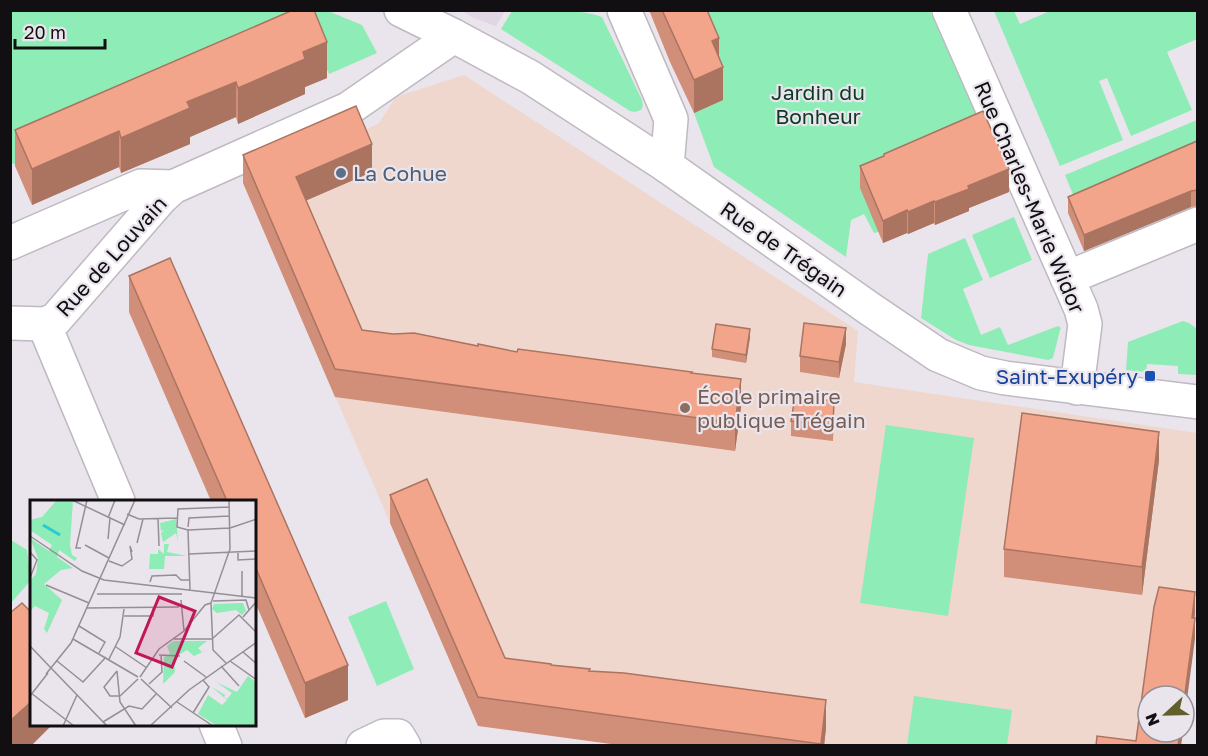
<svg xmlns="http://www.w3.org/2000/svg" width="1208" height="756" viewBox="0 0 1208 756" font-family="'Golos Text',sans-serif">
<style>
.built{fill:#e0d6e4}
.education{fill:#efd7ce}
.green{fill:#8eecb6}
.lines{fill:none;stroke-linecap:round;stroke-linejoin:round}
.street-casing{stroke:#bfb9c1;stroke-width:36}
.secondary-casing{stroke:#bfb9c1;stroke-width:36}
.street{stroke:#fff;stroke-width:33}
.secondary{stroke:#fff;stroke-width:33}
.wall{fill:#d18e78}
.shaded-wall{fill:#aa7461}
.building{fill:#f3a58b;stroke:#aa7461;stroke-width:1.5}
.service-dot{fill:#5c6f8a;stroke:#eae4ec;stroke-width:2}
.transit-dot{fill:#1a4fb4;stroke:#eae4ec;stroke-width:2}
.education-dot{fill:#8d6e63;stroke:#eae4ec;stroke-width:2}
.labels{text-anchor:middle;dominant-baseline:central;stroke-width:4.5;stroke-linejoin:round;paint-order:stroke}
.park-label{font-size:21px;fill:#0d3923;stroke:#eae4ec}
.service-label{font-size:21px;fill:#4e5e75;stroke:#eae4ec;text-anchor:start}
.street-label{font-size:21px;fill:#110f12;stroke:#eae4ec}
.transit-label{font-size:21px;fill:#164399;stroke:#eae4ec;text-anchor:end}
.education-label{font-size:21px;fill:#785e54;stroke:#eae4ec;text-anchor:start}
.inset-river{fill:none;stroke:#24cdd3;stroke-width:3}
.inset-road{fill:none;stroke:#938f95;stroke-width:1.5}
.view{fill:#c2185b;fill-opacity:0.15;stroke:#c2185b;stroke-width:3}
.inset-edge{fill:none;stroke:#110f12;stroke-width:3}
</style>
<rect width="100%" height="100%" fill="#eae4ec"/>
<path class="built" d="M 462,11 L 505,11 L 496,26 L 474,18 Z"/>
<path class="education" d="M 464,75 L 858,331 L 854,382 L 1197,433 L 1198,601 L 1184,696 L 1148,696 L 1148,732 L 1180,745 L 626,746 L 478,726 L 243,183 L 356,134 L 379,123 L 396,97 Z"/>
<path class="green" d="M 10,11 L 328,11 L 362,25 L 377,53 L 329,74 L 312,36 L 15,164 L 10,163 Z
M 512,11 C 539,10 577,8 602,17 L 642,100 L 643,106 L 641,110 L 635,112 L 630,111 L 501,29 Z
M 692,11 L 930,11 L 985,133 L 878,232 L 874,233 L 864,214 L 851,220 L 846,257 L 714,167 L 694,113 L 723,100 Z
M 994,11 L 1014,11 L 1020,24 L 1050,11 L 1197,11 L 1197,39 L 1167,52 L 1192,110 L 1131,136 L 1107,78 L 1099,81 L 1123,140 L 1060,166 Z
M 1197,120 L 1197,158 L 1079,209 L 1065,175 Z
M 1014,217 L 1032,260 L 990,278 L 972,235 Z
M 965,238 L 983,280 L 963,289 L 981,335 L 1000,327 L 1008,345 L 1058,326 L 1061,328 L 1060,330 L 1053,358 L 1048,360 L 969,345 L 956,340 L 921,318 L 928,254 Z
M 1183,321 L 1189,323 L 1197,329 L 1197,375 L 1178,374 L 1178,366 L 1147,364 L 1146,372 L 1126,370 L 1128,342 Z
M 886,425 L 974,438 L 948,616 L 860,603 Z
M 11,540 L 27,550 L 31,580 L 11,603 Z
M 386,601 L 414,669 L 377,686 L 348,617 Z
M 914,696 L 1012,710 L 1007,745 L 907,745 Z"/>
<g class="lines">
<defs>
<path id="street" d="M 624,10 L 671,119 L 667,166
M 949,10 L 1081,309 L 1085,324 L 1077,388
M 10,243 L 141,186 L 173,187
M 1067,278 L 1198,224
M 10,323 L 44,324 L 55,320 L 161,198 L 173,187 L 348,109 L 454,36
M 44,324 L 118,501
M 216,724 L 225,746
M 363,746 L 384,736 L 398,736 L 404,746"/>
<path id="secondary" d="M 401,10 L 454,36 L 530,77 L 667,166 L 870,309 L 938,355 L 981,373 L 1005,378 L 1198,402"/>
</defs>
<use href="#street" class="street-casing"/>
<use href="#secondary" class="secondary-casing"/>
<use href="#street" class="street"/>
<use href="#secondary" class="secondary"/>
</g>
<path class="wall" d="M 293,10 L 327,78 L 305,87 L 305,94 L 238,124 L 236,117 L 190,137 L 190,144 L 121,173 L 119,167 L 32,205 L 15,166 L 15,130 Z
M 649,10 L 707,10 L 719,57 L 723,100 L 694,113 L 670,62 Z
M 1197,141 L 1197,206 L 1191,207 L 1084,251 L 1068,213 L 1068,197 Z
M 884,154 L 1009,192 L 969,208 L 969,211 L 935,225 L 934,223 L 908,234 L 907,233 L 883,243 L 860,188 L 860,166 L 884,156 Z
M 243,155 L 372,172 L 306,200 L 362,330 L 517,352 L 692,374 L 741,407 L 735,451 L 335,397 L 243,183 Z
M 170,258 L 348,665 L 348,700 L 305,718 L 255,602 L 255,501 L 211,501 L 129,312 L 129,276 Z
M 750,337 L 746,363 L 712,357 L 712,349 Z
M 846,344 L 839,378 L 800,372 L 800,356 Z
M 834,417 L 833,441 L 791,436 L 791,421 Z
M 1159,460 L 1142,595 L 1004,577 L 1004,549 Z
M 390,495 L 505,658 L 590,671 L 826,728 L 824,746 L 626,746 L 478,726 L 390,523 Z"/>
<path class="shaded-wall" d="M 719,38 L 719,69 L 723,67 L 723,100 L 694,113 L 694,80 L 712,41 Z
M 327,42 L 327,78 L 305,87 L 305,94 L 238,124 L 238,88 L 303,52 Z
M 236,82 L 236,117 L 190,137 L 190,144 L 121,173 L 121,138 L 187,102 Z
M 119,131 L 119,167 L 32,205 L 32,169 Z
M 372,144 L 372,172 L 296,205 L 296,177 Z
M 1009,169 L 1009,192 L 969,208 L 969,211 L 935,225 L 935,202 L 968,186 Z
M 1191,191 L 1191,207 L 1084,251 L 1084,235 Z
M 934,201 L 934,223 L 908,234 L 908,212 Z
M 907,210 L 907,233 L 883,243 L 883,221 Z
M 846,328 L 846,344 L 839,378 L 839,362 Z
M 750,329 L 750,337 L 746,363 L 746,355 Z
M 741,379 L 741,407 L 735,451 L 735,423 Z
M 1159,432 L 1159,460 L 1142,595 L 1142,567 Z
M 1195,592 L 1195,614 L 1192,639 L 1192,618 Z
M 1195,618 L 1195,639 L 1184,722 L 1184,701 Z
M 348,665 L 348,700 L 305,718 L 305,683 Z
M 826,700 L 826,728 L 824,746 L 821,746 Z
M 32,701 L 32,724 L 53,724 L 31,746 L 10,746 L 10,721 Z
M 1180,732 L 1183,732 L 1181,746 L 1178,746 Z"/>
<path class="building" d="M 293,10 L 314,10 L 327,42 L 303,52 L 305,59 L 238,88 L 236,82 L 187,102 L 190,108 L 121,138 L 119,131 L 32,169 L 15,130 Z
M 662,10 L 707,10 L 719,38 L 712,41 L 723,67 L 694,80 Z
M 356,106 L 372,144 L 296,177 L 362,330 L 393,334 L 414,333 L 478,346 L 478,344 L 517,352 L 518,349 L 692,372 L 691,373 L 741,379 L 735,423 L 335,369 L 243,155 Z
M 983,111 L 1009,169 L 968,186 L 969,189 L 935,202 L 934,201 L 908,212 L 907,210 L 883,221 L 860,166 L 884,156 L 884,154 Z
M 1197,141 L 1197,190 L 1191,191 L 1084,235 L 1068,197 Z
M 170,258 L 348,665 L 305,683 L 255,566 L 255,501 L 227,501 L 129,276 Z
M 804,323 L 846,328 L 839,362 L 800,356 Z
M 716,324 L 750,329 L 746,355 L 712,349 Z
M 795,397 L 834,401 L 833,425 L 791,421 Z
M 1022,413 L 1159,432 L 1142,567 L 1004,549 Z
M 427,479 L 505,658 L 551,664 L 551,665 L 590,669 L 589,671 L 624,673 L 826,700 L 821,744 L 478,697 L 390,495 Z
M 1159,587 L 1195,592 L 1192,618 L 1195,618 L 1184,701 L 1184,696 L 1148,696 L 1148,732 L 1180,732 L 1178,746 L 1096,746 L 1097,736 L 1136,741 L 1154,607 Z
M 22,603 L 32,613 L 32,701 L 10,721 L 10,613 Z"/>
<circle class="service-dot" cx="341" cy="173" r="6"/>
<rect class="transit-dot" x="1144" y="370" width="12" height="12" rx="3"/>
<circle class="education-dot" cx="685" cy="408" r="6"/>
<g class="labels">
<g class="park-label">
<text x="818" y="92">Jardin du<tspan x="818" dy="24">Bonheur</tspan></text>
</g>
<g class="service-label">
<text x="353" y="173">La Cohue</text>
</g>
<g class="street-label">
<text transform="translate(1030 197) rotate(67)">Rue Charles-Marie Widor</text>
<text transform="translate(784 249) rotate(35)">Rue de Trégain</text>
<text transform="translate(111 256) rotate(-48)">Rue de Louvain</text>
</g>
<g class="transit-label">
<text x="1138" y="376">Saint-Exupéry</text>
</g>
<g class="education-label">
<text x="697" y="396">École primaire<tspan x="697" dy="24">publique Trégain</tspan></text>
</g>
</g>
<g transform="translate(30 500)">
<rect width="226" height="226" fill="#eae4ec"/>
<path d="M 27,0 L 43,0 L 40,45 L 42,55 L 47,58 L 45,61 L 29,50 L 27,57 L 43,68 L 31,70 L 14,84 L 32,100 L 17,133 L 14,129 L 19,113 L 5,106 L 0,111 L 0,80 L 6,74 L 8,58 L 0,38 L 19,51 L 22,45 L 0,30 L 0,20 L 12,17 ZM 146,19 L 148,41 L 146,33 L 133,42 L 131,33 L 134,30 L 131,31 L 130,23 ZM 134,44 L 139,44 L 137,52 L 157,56 L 135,56 L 134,69 L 119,69 L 120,54 L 128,54 L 128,49 L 134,54 ZM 213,103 L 216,111 L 212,115 L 206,110 L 187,113 L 182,109 L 184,104 ZM 143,141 L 177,141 L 168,148 L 172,152 L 181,148 L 164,156 L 157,150 L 144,158 L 145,172 L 133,184 L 134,157 L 140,154 L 137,146 ZM 218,176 L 226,182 L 226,226 L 187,226 L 168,214 L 178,195 L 192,205 L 197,200 L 182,187 L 195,195 L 197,192 L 194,197 L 197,199 L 202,193 L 186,182 L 207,192 Z" fill="#8eecb6"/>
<path class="inset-river" d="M 13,25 L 30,35"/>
<path class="inset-road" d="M 42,0 L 95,25M 97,14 L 109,19 L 147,18M 78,18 L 85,0M 128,18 L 129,46M 158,27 L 159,18 L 199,16M 200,28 L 227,19M 158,30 L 147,27 L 148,9 L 199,7M 158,30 L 160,90M 158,30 L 200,28M 0,36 L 52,71 L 74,80 L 227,98M 78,39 L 80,18M 107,43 L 113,19M 55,45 L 79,58M 51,48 L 46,48 L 57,0M 0,52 L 7,60 L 0,78M 208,53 L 208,60 L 227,59M 159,54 L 227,51M 79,61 L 92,66 L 102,59 L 100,46 L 102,52M 212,71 L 212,96M 120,82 L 122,76 L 146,75 L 151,80 L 160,80M 16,85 L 59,103M 67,94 L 152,94M 151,100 L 154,131M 183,101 L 216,100 L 219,110M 56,108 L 149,107M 94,116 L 123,116 L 123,107M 213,117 L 227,101M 49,126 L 75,142 L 69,153M 43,139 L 108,177M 144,139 L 182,139M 182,139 L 209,115 L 227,133M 0,146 L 21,168M 86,147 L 117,168M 213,152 L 227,164M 129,155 L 150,156M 79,159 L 90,137 L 94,109M 27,161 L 53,182 L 76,157M 154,161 L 176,177M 200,161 L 227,180M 196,163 L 183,150 L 181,103 L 200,49 L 199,0M 191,166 L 209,186M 21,168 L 77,226M 87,171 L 90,202 L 106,226M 87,171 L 74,187 L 80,196 L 90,196M 16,174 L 41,143 L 105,0M 110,177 L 129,149 L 154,131 L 175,105 L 181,103M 111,179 L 142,208M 119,184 L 132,172 L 131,155M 1,193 L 44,226M 0,196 L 18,173M 90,196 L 108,179M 147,202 L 183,226M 163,213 L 179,187 L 173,180M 73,222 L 99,206 L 112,209 L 127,193M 33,226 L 47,195M 120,226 L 159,190 L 227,142"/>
<path class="view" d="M 129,97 L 165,111 L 142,167 L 106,153 Z"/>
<rect width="226" height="226" class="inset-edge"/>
</g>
<rect width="1208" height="756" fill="none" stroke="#110f12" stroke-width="24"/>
<g transform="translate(1166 714) rotate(248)"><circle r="28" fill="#eae4ec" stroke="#938f95" stroke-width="1.5"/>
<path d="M0-4.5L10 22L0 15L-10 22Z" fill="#615f2c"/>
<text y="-9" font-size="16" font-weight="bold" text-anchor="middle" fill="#110f12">N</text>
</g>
<path d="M15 39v9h90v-9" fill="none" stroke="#110f12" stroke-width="3"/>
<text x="24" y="39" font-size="18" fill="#110f12" stroke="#eae4ec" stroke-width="4.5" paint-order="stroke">20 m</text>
</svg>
